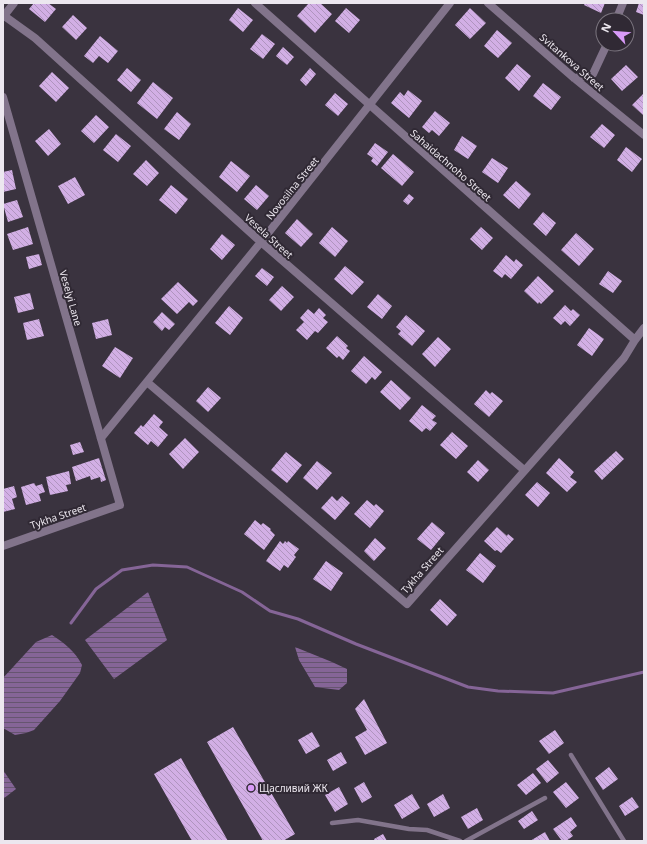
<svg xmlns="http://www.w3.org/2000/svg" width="647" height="844" viewBox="0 0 647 844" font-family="'Noto Sans',sans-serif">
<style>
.water{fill:url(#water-rules)}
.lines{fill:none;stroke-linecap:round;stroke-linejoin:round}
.stream{stroke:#856597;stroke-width:3}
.building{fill:url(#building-back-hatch)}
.service{stroke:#82748b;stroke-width:4.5}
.minor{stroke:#82748b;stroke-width:8}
.tertiary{stroke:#82748b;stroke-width:8}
.poi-dot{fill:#d89af8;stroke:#302934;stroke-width:1.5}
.labels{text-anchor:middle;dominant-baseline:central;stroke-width:4;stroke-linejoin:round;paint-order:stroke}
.street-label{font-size:10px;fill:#ece7ef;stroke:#302934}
.poi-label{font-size:10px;fill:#ece7ef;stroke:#302934;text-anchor:start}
</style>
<defs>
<pattern id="water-rules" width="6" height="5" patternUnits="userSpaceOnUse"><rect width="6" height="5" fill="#856597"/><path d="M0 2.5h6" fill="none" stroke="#665570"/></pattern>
<pattern id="building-back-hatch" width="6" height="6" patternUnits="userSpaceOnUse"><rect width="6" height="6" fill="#d2afe5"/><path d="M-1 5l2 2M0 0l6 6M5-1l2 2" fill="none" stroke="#af94be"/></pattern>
</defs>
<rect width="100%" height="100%" fill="#3a333f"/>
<path class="water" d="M 148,592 L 167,640 L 114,679 L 85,640 Z
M 52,635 C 64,643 75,651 82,665 L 80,673 L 60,701 L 34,730 L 26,733 L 15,735 L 3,728 L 3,678 L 36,642 Z
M 295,647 L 332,662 L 347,669 L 347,683 L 339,690 L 315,687 L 299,660 Z
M 3,770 L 16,789 L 3,799 Z"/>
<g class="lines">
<path class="stream" d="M 71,623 L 96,589 L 122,570 L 153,565 L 187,567 L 242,592 L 270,611 L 298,619 L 356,644 L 468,687 L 498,691 L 553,693 L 644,672"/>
</g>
<path class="building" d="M 34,3 L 48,3 L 56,9 L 45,22 L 29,9 Z
M 309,3 L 320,3 L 332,14 L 315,33 L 297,16 Z
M 585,3 L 605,3 L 601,13 L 584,5 Z
M 639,3 L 644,3 L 644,15 L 636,12 Z
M 238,8 L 253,20 L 243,32 L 229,20 Z
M 346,8 L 360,20 L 349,33 L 335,21 Z
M 470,8 L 486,23 L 470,39 L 455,25 Z
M 73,15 L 87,28 L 76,40 L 62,27 Z
M 497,30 L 512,43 L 498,58 L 484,46 Z
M 262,34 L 275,44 L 263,59 L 250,49 Z
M 100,36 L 118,51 L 108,63 L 99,56 L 93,63 L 84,56 Z
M 283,47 L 294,57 L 287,65 L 276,56 Z
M 517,64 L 531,76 L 519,91 L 505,78 Z
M 626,65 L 638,77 L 622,91 L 611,79 Z
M 127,68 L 141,80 L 131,92 L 117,80 Z
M 310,68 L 316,74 L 306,86 L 300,80 Z
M 52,72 L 69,88 L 56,102 L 39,86 Z
M 153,82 L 173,98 L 157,119 L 137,103 Z
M 543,83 L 561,97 L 551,110 L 533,96 Z
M 408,90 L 422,101 L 409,118 L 391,103 L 400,92 L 404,96 Z
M 335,93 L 348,104 L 338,116 L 325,105 Z
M 643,94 L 644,95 L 644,113 L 643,115 L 632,105 Z
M 435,111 L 450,123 L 439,136 L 432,130 L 429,133 L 422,127 Z
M 177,112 L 191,124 L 179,140 L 164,129 Z
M 96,115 L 109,127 L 94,143 L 81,131 Z
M 602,124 L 615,135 L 604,148 L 590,137 Z
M 49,129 L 61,144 L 48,156 L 35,141 Z
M 116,134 L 131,146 L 118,162 L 103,150 Z
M 462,136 L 477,146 L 468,159 L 454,150 Z
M 375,143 L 388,152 L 377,166 L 371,161 L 373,158 L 367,154 Z
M 626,147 L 642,159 L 632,172 L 617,160 Z
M 393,154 L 414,172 L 402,186 L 381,168 Z
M 492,158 L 508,168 L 498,183 L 482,172 Z
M 146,160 L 159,173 L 147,186 L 133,174 Z
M 231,161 L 250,176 L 237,192 L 219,177 Z
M 12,170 L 16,189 L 3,192 L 3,172 Z
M 75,177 L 85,195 L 68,204 L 58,186 Z
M 516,181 L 531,194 L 519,209 L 503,195 Z
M 171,185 L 188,199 L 176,214 L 159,200 Z
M 256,185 L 269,196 L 257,210 L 244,199 Z
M 409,194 L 414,198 L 408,205 L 403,201 Z
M 17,200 L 23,217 L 8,222 L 3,204 Z
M 543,212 L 556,223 L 546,236 L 533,224 Z
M 297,219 L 313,234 L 301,247 L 285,233 Z
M 28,227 L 33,244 L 13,250 L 7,234 Z
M 332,227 L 348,241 L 335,257 L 319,243 Z
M 481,227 L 493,238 L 482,250 L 470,239 Z
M 576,233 L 594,249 L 579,266 L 561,250 Z
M 222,234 L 235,245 L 222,260 L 210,249 Z
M 39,254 L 42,265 L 29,269 L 26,257 Z
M 506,255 L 514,262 L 516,259 L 523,265 L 511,279 L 505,274 L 502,278 L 493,271 Z
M 345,266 L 364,282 L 352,295 L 334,279 Z
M 262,268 L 274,277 L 267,286 L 255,276 Z
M 608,271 L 622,281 L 613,293 L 599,284 Z
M 538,276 L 554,291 L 541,304 L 539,302 L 538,304 L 524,291 Z
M 178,282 L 198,301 L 193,306 L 189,302 L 177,314 L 161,299 Z
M 282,286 L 294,297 L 281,311 L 269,300 Z
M 30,293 L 34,309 L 18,313 L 14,297 Z
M 378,294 L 392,306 L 382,319 L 367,307 Z
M 565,305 L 571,311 L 573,309 L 580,315 L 570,326 L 565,321 L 561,325 L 553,318 Z
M 229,306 L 243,318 L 230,335 L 215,323 Z
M 319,308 L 326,315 L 323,318 L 328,322 L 318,333 L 315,331 L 307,340 L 296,330 L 304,322 L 300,318 L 308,309 L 314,314 Z
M 162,312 L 175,324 L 169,330 L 165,327 L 162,331 L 153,322 Z
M 406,315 L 425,331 L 412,346 L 398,334 L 401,331 L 396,327 Z
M 39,319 L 44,336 L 27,340 L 23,323 Z
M 108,319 L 112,335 L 96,339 L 92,323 Z
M 589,328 L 604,339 L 592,356 L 577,345 Z
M 337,336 L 348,346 L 346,348 L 350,351 L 343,360 L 339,356 L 337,358 L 326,348 Z
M 438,337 L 451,349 L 435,367 L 422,354 Z
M 115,347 L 133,358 L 120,378 L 102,366 Z
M 364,356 L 382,372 L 375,380 L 372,377 L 366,384 L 351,371 Z
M 391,380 L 411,398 L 400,410 L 380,392 Z
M 208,387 L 221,398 L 208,412 L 196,401 Z
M 486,390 L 490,394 L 492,392 L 503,401 L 489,417 L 474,404 Z
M 422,405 L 436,416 L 432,420 L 437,423 L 430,431 L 426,428 L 422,432 L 409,421 Z
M 154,414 L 163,422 L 159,427 L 168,435 L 158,447 L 151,441 L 148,445 L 134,433 L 141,425 L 143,427 Z
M 452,432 L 468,446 L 456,459 L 440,445 Z
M 185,438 L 199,452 L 183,469 L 169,454 Z
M 80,442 L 84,452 L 73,455 L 70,445 Z
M 616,451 L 624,459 L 602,480 L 594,471 Z
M 286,452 L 302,465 L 287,483 L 271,470 Z
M 99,458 L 106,480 L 101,482 L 100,477 L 91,480 L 90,476 L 76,481 L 72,467 Z
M 559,458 L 574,472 L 570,477 L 577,482 L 567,492 L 546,473 Z
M 478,460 L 489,470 L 478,482 L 467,472 Z
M 317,461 L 332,473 L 317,490 L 303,478 Z
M 69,471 L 71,484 L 66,485 L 68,491 L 50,495 L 46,477 Z
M 537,482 L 550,493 L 538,507 L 525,495 Z
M 34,483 L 36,486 L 42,484 L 45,492 L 39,494 L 41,501 L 26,505 L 21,487 Z
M 14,486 L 17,497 L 12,499 L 15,509 L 3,512 L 3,489 Z
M 332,496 L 337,501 L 342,496 L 350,503 L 335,520 L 321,508 Z
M 367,500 L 374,506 L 376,504 L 384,511 L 370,528 L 354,514 Z
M 255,520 L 261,525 L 263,523 L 271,529 L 270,530 L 275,535 L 264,550 L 244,534 Z
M 432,522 L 445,533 L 431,550 L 417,539 Z
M 497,527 L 507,536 L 508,534 L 514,539 L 501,553 L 497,550 L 495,551 L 484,541 Z
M 375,538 L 386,548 L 374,561 L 364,551 Z
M 280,541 L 283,544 L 285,541 L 287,543 L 288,541 L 299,549 L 294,555 L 296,557 L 288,568 L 284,565 L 280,571 L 266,561 Z
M 480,553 L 496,566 L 483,583 L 466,570 Z
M 326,561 L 343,573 L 331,591 L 313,579 Z
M 440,599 L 457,615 L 447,626 L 430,610 Z
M 364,699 L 387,743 L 365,755 L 355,737 L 367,730 L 355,709 Z
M 233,727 L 295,834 L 283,841 L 263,841 L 207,742 Z
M 555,730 L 564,743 L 549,754 L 539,741 Z
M 312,732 L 320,746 L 306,754 L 298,740 Z
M 341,752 L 347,763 L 333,771 L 327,760 Z
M 181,758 L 228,841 L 192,841 L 154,774 Z
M 548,760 L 559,773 L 547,783 L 536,769 Z
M 609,767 L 618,779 L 603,790 L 595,778 Z
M 533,773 L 541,783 L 526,795 L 517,785 Z
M 364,782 L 372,797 L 362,803 L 354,788 Z
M 566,782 L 579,798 L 566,808 L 553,792 Z
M 339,787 L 348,804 L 335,812 L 325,795 Z
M 412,794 L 420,808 L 402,819 L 394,805 Z
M 443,794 L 450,808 L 434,817 L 427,804 Z
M 632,797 L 639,807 L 625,816 L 619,806 Z
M 477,808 L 483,820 L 468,829 L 461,817 Z
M 532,811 L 538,820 L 524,829 L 518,821 Z
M 571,817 L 577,826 L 570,832 L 573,836 L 566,841 L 562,841 L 553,829 Z
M 545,832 L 550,841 L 530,841 Z
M 383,834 L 387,841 L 375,841 L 374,839 Z"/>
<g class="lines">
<path class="service" d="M 571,755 L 624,841
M 332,823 L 358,820 L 409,829 L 427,830 L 460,841
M 466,841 L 545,798"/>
<path class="minor" d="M 255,3 L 635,340
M 488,3 L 574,78 L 644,135
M 3,15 L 35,38 L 261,242 L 524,470
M 616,20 L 623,3
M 574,78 L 585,77 L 593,74 L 607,44
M 147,382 L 407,604 L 624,358 L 635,340 L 644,328
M 101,438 L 261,242 L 450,3"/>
<path class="tertiary" d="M 3,17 L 14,3
M 3,97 L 120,505 L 3,546"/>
</g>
<circle class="poi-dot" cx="251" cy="788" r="4"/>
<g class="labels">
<g class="street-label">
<text transform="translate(572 62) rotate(41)">Svitankova Street</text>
<text transform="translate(451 165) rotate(41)">Sahaidachnoho Street</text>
<text transform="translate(292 188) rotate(-51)">Novosilna Street</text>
<text transform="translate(269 236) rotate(42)">Vesela Street</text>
<text transform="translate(71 298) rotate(74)">Veselyi Lane</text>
<text transform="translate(58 516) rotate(-19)">Tykha Street</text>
<text transform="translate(422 570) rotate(-49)">Tykha Street</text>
</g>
<g class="poi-label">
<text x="259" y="788">Щасливий ЖК</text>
</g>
</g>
<rect width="647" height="844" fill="none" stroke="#ece7ef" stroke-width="8"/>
<g transform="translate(615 32) rotate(296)"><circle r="19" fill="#302934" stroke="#7b757f"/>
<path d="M0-3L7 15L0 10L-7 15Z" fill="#d89af8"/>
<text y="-6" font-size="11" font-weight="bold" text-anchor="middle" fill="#ece7ef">N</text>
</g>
</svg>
